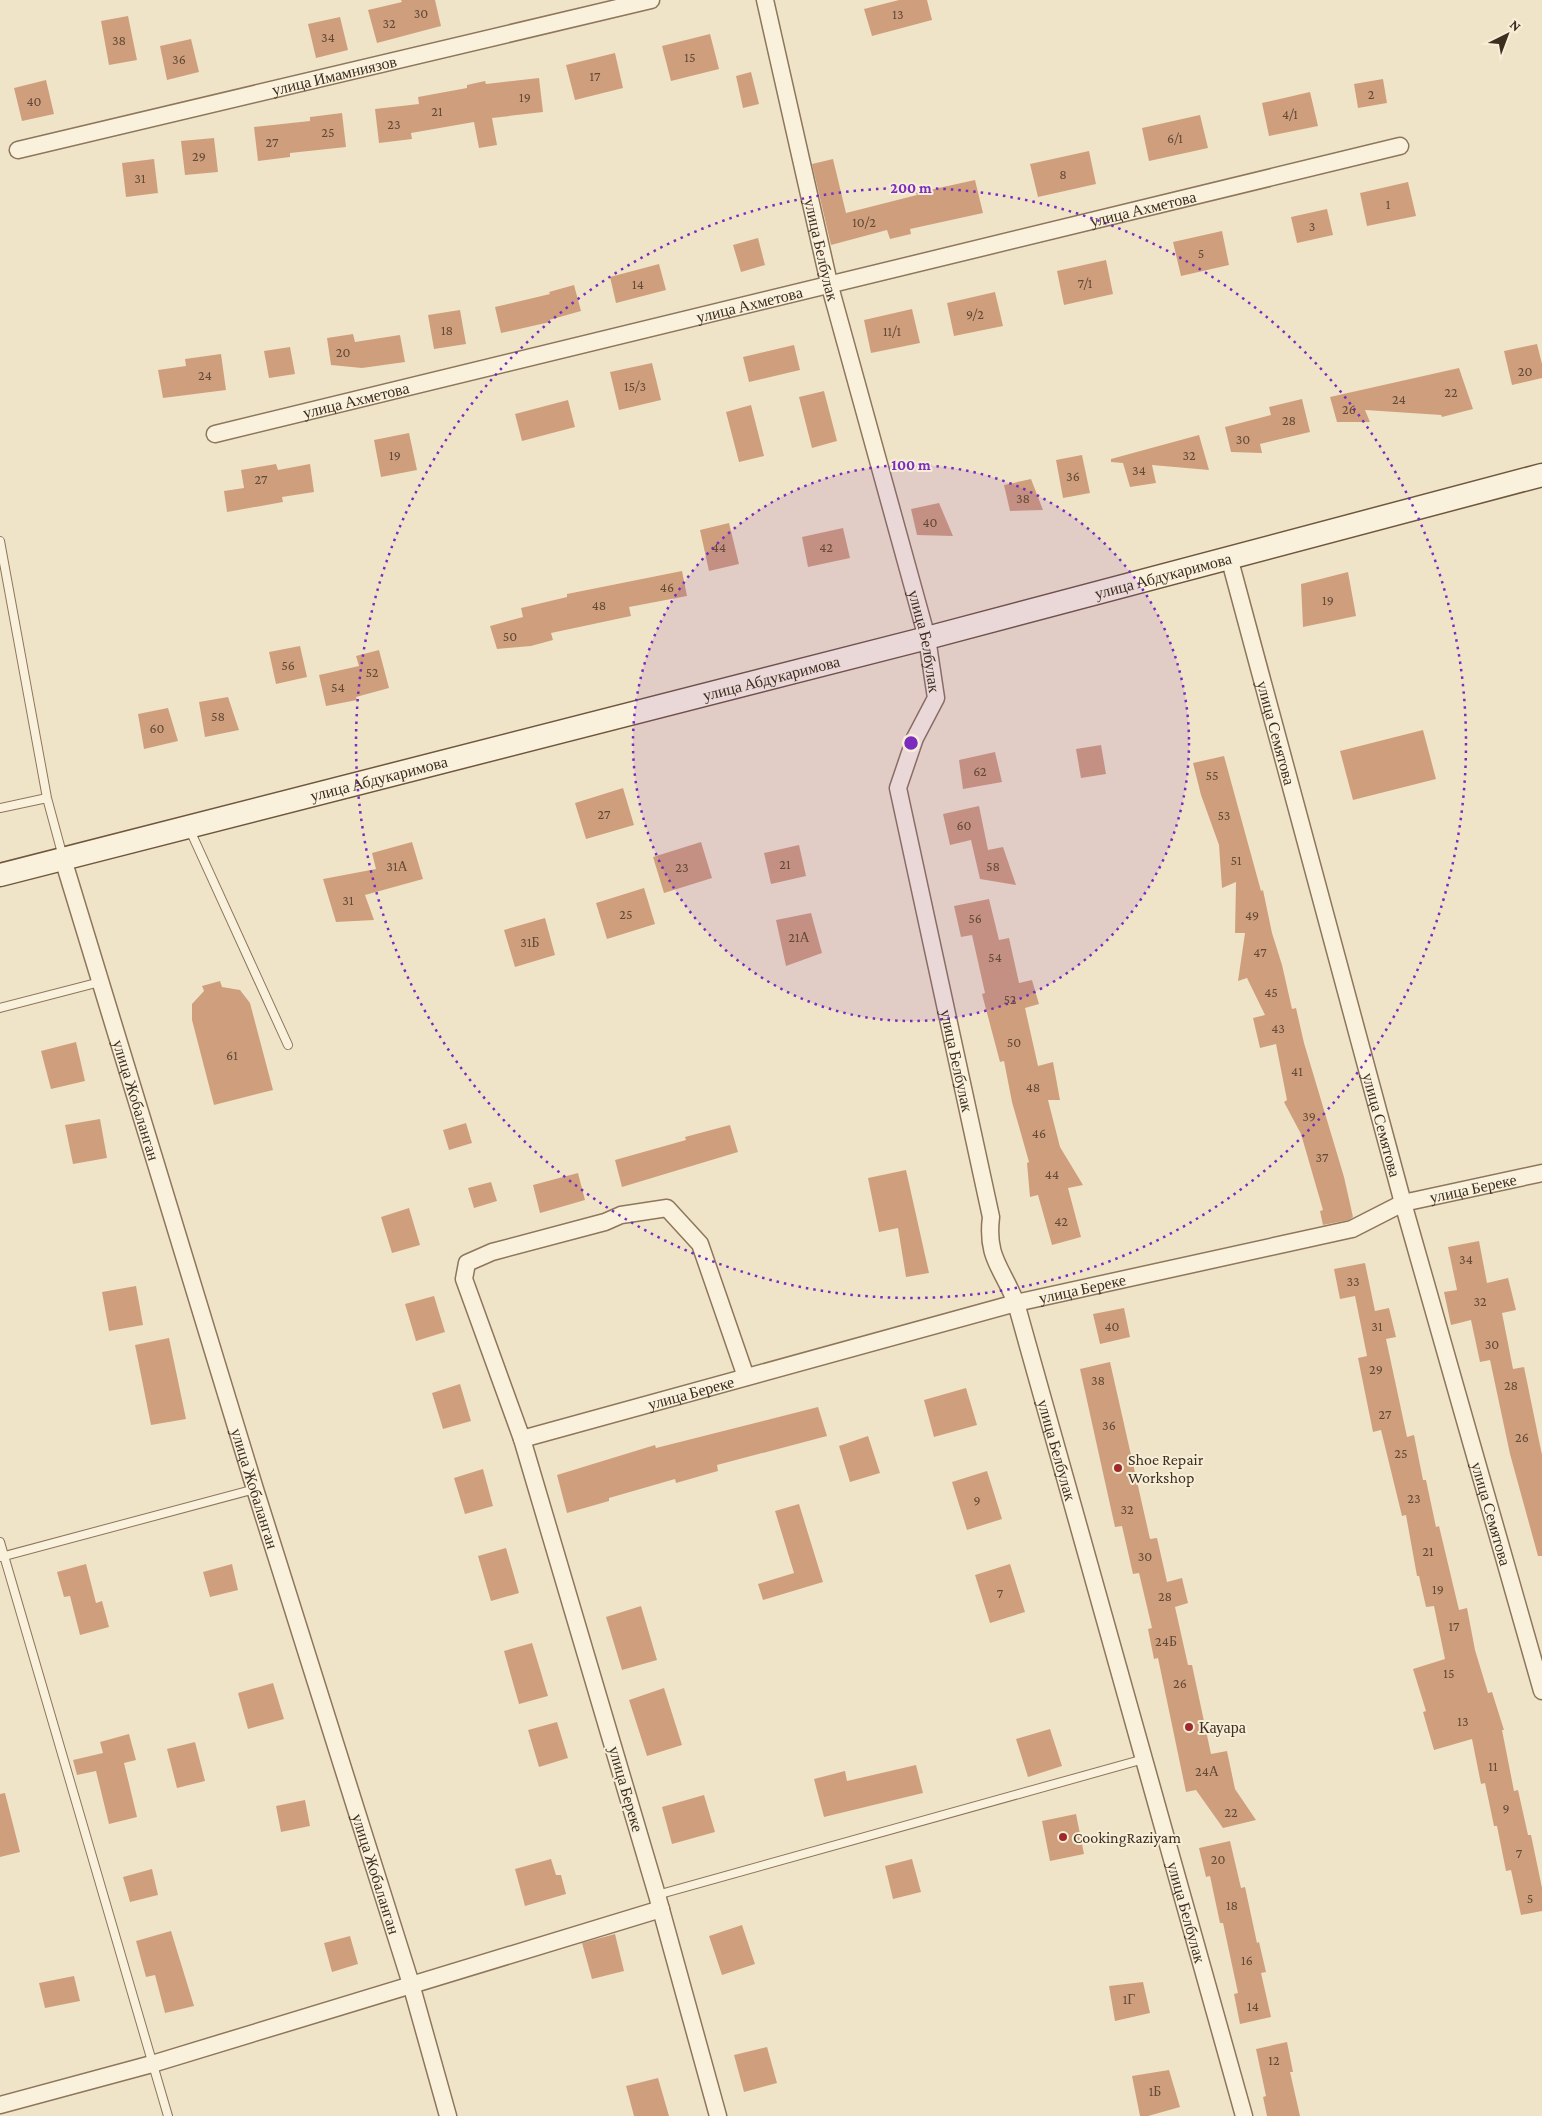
<svg xmlns="http://www.w3.org/2000/svg" width="1542" height="2116" viewBox="0 0 1542 2116" font-family="'Crimson Pro',serif">
<style>
.building{fill:#cf9f7d}
.lines{fill:none;stroke-linecap:round;stroke-linejoin:round}
.service-casing{stroke:#8d765c;stroke-width:10}
.minor-casing{stroke:#8d765c;stroke-width:19}
.secondary-casing{stroke:#6f573f;stroke-width:25}
.service{stroke:#faf1dc;stroke-width:8}
.minor{stroke:#faf1dc;stroke-width:16}
.secondary{stroke:#faf1dc;stroke-width:22}
.ring{fill:none;stroke:#7b2cbf;stroke-width:2.5;stroke-dasharray:2.5 5}
.poi-dot{fill:#9e2a2b;stroke:#f7eed8;stroke-width:2}
.labels{text-anchor:middle;dominant-baseline:central;stroke-width:4;stroke-linejoin:round;paint-order:stroke}
.number-label{font-size:14px;fill:#624a37}
.street-label{font-size:16px;fill:#3d2e20;stroke:#f7eed8}
.poi-label{font-size:16px;fill:#3d2e20;stroke:#f7eed8;text-anchor:start}
.centre{fill:#7b2cbf;stroke:#f7eed8;stroke-width:2.5}
.ring-label{font-size:15px;text-anchor:middle;font-weight:bold;fill:#7b2cbf;stroke:#f7eed8;stroke-width:4;stroke-linejoin:round;paint-order:stroke}
</style>
<rect width="100%" height="100%" fill="#f0e4c8"/>
<path class="building" d="M 401,0 L 435,0 L 441,26 L 377,43 L 368,10 L 402,2 Z
M 899,0 L 927,0 L 932,20 L 872,36 L 864,9 Z
M 128,16 L 137,60 L 109,65 L 101,21 Z
M 340,17 L 348,50 L 316,58 L 308,24 Z
M 710,34 L 719,69 L 671,81 L 662,46 Z
M 191,39 L 199,72 L 167,80 L 160,46 Z
M 615,53 L 623,88 L 575,100 L 566,65 Z
M 751,72 L 759,104 L 743,108 L 736,76 Z
M 539,78 L 543,112 L 492,118 L 497,145 L 479,148 L 474,122 L 411,133 L 412,139 L 379,143 L 375,109 L 419,104 L 418,97 L 467,88 L 467,85 L 485,81 L 486,84 Z
M 1383,79 L 1387,103 L 1358,108 L 1354,84 Z
M 46,80 L 54,114 L 22,121 L 14,88 Z
M 1310,92 L 1318,126 L 1269,136 L 1262,103 Z
M 342,113 L 346,147 L 290,153 L 290,157 L 258,161 L 254,127 L 310,121 L 310,117 Z
M 1200,115 L 1208,148 L 1149,161 L 1142,128 Z
M 214,138 L 218,172 L 185,175 L 181,141 Z
M 1089,151 L 1096,184 L 1038,197 L 1030,164 Z
M 154,159 L 158,193 L 126,197 L 122,163 Z
M 833,159 L 846,213 L 917,195 L 916,193 L 975,180 L 983,213 L 910,229 L 911,234 L 890,239 L 887,230 L 831,245 L 812,164 Z
M 1408,182 L 1416,216 L 1367,226 L 1360,193 Z
M 1327,209 L 1333,235 L 1297,243 L 1291,217 Z
M 1222,231 L 1229,265 L 1181,276 L 1173,242 Z
M 758,238 L 765,265 L 741,272 L 733,245 Z
M 1106,260 L 1113,294 L 1064,305 L 1057,271 Z
M 659,264 L 666,290 L 616,303 L 610,277 Z
M 574,285 L 581,311 L 549,320 L 550,322 L 501,333 L 495,307 L 550,294 L 549,292 Z
M 995,292 L 1003,326 L 954,336 L 947,303 Z
M 912,309 L 920,343 L 871,353 L 864,320 Z
M 460,310 L 466,344 L 434,349 L 428,315 Z
M 353,334 L 355,342 L 400,335 L 405,362 L 362,368 L 331,365 L 327,338 Z
M 1537,344 L 1542,364 L 1542,378 L 1512,385 L 1504,351 Z
M 794,345 L 800,370 L 749,382 L 743,357 Z
M 290,347 L 295,374 L 269,378 L 264,351 Z
M 221,354 L 226,390 L 163,398 L 158,370 L 186,366 L 185,359 Z
M 652,363 L 661,400 L 619,410 L 610,372 Z
M 1459,368 L 1473,409 L 1442,417 L 1441,415 L 1365,410 L 1370,422 L 1337,422 L 1330,397 Z
M 824,391 L 837,441 L 812,448 L 799,397 Z
M 1302,399 L 1310,432 L 1260,444 L 1262,453 L 1231,452 L 1225,427 L 1271,415 L 1269,407 Z
M 568,400 L 575,427 L 522,441 L 515,414 Z
M 751,405 L 764,456 L 739,462 L 726,412 Z
M 409,433 L 417,470 L 381,477 L 374,440 Z
M 1199,435 L 1209,470 L 1152,465 L 1156,483 L 1130,487 L 1123,463 L 1111,462 L 1111,459 Z
M 1082,455 L 1090,493 L 1063,498 L 1056,460 Z
M 276,464 L 278,470 L 310,464 L 314,492 L 282,497 L 283,502 L 227,512 L 224,491 L 244,488 L 241,470 Z
M 1031,479 L 1043,510 L 1010,511 L 1004,485 Z
M 939,503 L 953,536 L 917,535 L 911,509 Z
M 729,523 L 739,564 L 709,571 L 700,530 Z
M 843,528 L 850,558 L 808,567 L 802,537 Z
M 682,571 L 687,596 L 629,607 L 631,616 L 551,633 L 553,640 L 531,646 L 497,649 L 490,626 L 523,617 L 521,608 L 567,597 L 567,594 Z
M 1348,572 L 1356,616 L 1303,627 L 1301,584 Z
M 300,646 L 307,677 L 276,684 L 269,652 Z
M 379,650 L 389,688 L 356,697 L 357,700 L 326,706 L 319,675 L 359,666 L 356,656 Z
M 228,697 L 239,730 L 205,737 L 199,702 Z
M 168,708 L 178,741 L 144,749 L 138,714 Z
M 1423,730 L 1436,779 L 1353,800 L 1340,751 Z
M 1101,745 L 1106,774 L 1081,778 L 1076,749 Z
M 995,752 L 1002,782 L 963,789 L 959,760 Z
M 1224,756 L 1261,891 L 1263,890 L 1272,933 L 1282,965 L 1280,956 L 1292,1009 L 1296,1008 L 1304,1043 L 1344,1177 L 1353,1217 L 1349,1220 L 1323,1225 L 1320,1211 L 1323,1210 L 1301,1134 L 1284,1102 L 1287,1100 L 1276,1044 L 1260,1048 L 1253,1018 L 1265,1015 L 1247,978 L 1238,981 L 1245,933 L 1235,933 L 1236,882 L 1222,888 L 1219,845 L 1201,795 L 1193,763 Z
M 623,788 L 634,825 L 586,839 L 575,803 Z
M 979,806 L 988,850 L 1003,847 L 1016,885 L 980,879 L 971,840 L 950,845 L 943,814 Z
M 412,842 L 423,879 L 365,895 L 374,920 L 336,922 L 323,879 L 376,869 L 372,853 Z
M 701,842 L 712,878 L 664,893 L 653,857 Z
M 799,845 L 806,876 L 771,884 L 764,853 Z
M 644,888 L 655,924 L 607,939 L 596,903 Z
M 989,899 L 999,940 L 1009,938 L 1019,983 L 1032,980 L 1039,1004 L 1025,1008 L 1038,1066 L 1053,1062 L 1060,1100 L 1048,1100 L 1060,1147 L 1083,1185 L 1068,1188 L 1081,1237 L 1052,1245 L 1038,1195 L 1030,1197 L 1027,1163 L 1029,1162 L 1012,1102 L 1004,1061 L 1000,1062 L 982,994 L 985,993 L 972,935 L 961,937 L 954,906 Z
M 811,913 L 822,953 L 786,966 L 776,920 Z
M 545,918 L 555,955 L 515,967 L 504,930 Z
M 220,981 L 222,987 L 240,990 L 250,1003 L 273,1090 L 214,1105 L 192,1020 L 192,1004 L 204,991 L 202,986 Z
M 76,1042 L 85,1081 L 51,1089 L 41,1051 Z
M 100,1119 L 107,1158 L 73,1164 L 65,1125 Z
M 466,1123 L 472,1143 L 449,1150 L 443,1130 Z
M 730,1125 L 738,1152 L 622,1187 L 615,1160 L 686,1140 L 685,1137 Z
M 906,1170 L 929,1273 L 906,1277 L 898,1228 L 879,1232 L 868,1178 Z
M 578,1173 L 585,1200 L 540,1213 L 533,1185 Z
M 491,1182 L 497,1201 L 474,1208 L 468,1188 Z
M 409,1208 L 420,1245 L 392,1253 L 381,1217 Z
M 1479,1241 L 1487,1283 L 1508,1278 L 1516,1310 L 1502,1313 L 1513,1369 L 1524,1367 L 1542,1455 L 1542,1556 L 1538,1556 L 1510,1454 L 1490,1360 L 1480,1362 L 1471,1320 L 1451,1325 L 1444,1292 L 1457,1290 L 1448,1247 Z
M 1365,1263 L 1375,1311 L 1389,1308 L 1396,1337 L 1386,1339 L 1407,1437 L 1414,1435 L 1423,1480 L 1426,1480 L 1436,1527 L 1439,1526 L 1459,1610 L 1467,1608 L 1475,1650 L 1488,1693 L 1492,1692 L 1504,1730 L 1502,1730 L 1514,1791 L 1518,1790 L 1528,1835 L 1531,1835 L 1542,1888 L 1542,1911 L 1521,1915 L 1511,1870 L 1506,1871 L 1497,1826 L 1494,1826 L 1485,1783 L 1481,1784 L 1472,1739 L 1434,1750 L 1423,1712 L 1426,1711 L 1413,1669 L 1445,1659 L 1434,1606 L 1426,1607 L 1419,1576 L 1417,1576 L 1406,1515 L 1402,1516 L 1381,1430 L 1373,1432 L 1358,1358 L 1367,1356 L 1355,1296 L 1340,1299 L 1334,1269 Z
M 136,1286 L 143,1325 L 109,1331 L 102,1292 Z
M 434,1296 L 445,1332 L 416,1341 L 405,1304 Z
M 1124,1308 L 1130,1337 L 1100,1344 L 1093,1314 Z
M 169,1338 L 186,1419 L 151,1425 L 135,1345 Z
M 1110,1362 L 1150,1539 L 1157,1538 L 1167,1582 L 1182,1578 L 1188,1603 L 1175,1607 L 1188,1665 L 1192,1665 L 1211,1754 L 1227,1751 L 1235,1789 L 1256,1820 L 1223,1828 L 1196,1790 L 1186,1792 L 1158,1658 L 1154,1659 L 1148,1629 L 1152,1628 L 1139,1573 L 1133,1574 L 1122,1526 L 1115,1527 L 1080,1369 Z
M 460,1384 L 471,1421 L 443,1429 L 432,1393 Z
M 966,1388 L 977,1425 L 934,1437 L 924,1400 Z
M 818,1407 L 827,1436 L 717,1465 L 718,1471 L 676,1483 L 675,1479 L 609,1498 L 609,1501 L 567,1513 L 557,1475 L 655,1445 L 656,1448 Z
M 868,1436 L 880,1473 L 850,1482 L 839,1446 Z
M 483,1469 L 493,1506 L 465,1514 L 454,1478 Z
M 987,1471 L 1002,1519 L 967,1530 L 952,1482 Z
M 799,1504 L 823,1582 L 763,1600 L 758,1584 L 794,1573 L 775,1511 Z
M 506,1548 L 519,1593 L 491,1601 L 478,1556 Z
M 86,1564 L 96,1603 L 102,1601 L 109,1627 L 80,1635 L 70,1596 L 64,1597 L 57,1572 Z
M 232,1564 L 238,1590 L 210,1597 L 203,1572 Z
M 1010,1564 L 1025,1612 L 990,1623 L 975,1575 Z
M 641,1606 L 657,1660 L 622,1670 L 606,1617 Z
M 532,1643 L 548,1696 L 519,1704 L 504,1651 Z
M 273,1683 L 284,1719 L 248,1729 L 238,1693 Z
M 664,1688 L 682,1745 L 647,1756 L 629,1700 Z
M 557,1722 L 568,1758 L 539,1767 L 528,1730 Z
M 1050,1729 L 1062,1766 L 1028,1777 L 1016,1739 Z
M 129,1734 L 136,1760 L 124,1763 L 137,1817 L 109,1824 L 96,1771 L 77,1775 L 73,1760 L 103,1753 L 100,1742 Z
M 195,1742 L 205,1781 L 177,1788 L 167,1749 Z
M 916,1765 L 923,1793 L 824,1817 L 814,1779 L 845,1771 L 847,1781 Z
M 5,1793 L 20,1852 L 0,1857 L 0,1794 Z
M 704,1795 L 715,1832 L 672,1844 L 662,1807 Z
M 305,1800 L 310,1826 L 281,1832 L 276,1806 Z
M 1076,1814 L 1084,1854 L 1050,1861 L 1042,1821 Z
M 1230,1841 L 1241,1888 L 1245,1887 L 1257,1943 L 1259,1942 L 1266,1972 L 1261,1973 L 1271,2017 L 1240,2024 L 1234,1994 L 1238,1993 L 1223,1923 L 1220,1923 L 1210,1876 L 1206,1877 L 1199,1848 Z
M 551,1859 L 556,1875 L 561,1875 L 566,1894 L 525,1906 L 515,1869 Z
M 912,1859 L 921,1892 L 893,1899 L 885,1866 Z
M 152,1869 L 158,1895 L 130,1902 L 123,1877 Z
M 742,1925 L 755,1964 L 722,1975 L 709,1936 Z
M 171,1931 L 194,2006 L 165,2013 L 155,1975 L 146,1977 L 136,1941 Z
M 615,1934 L 624,1971 L 592,1979 L 582,1943 Z
M 350,1936 L 358,1964 L 332,1972 L 324,1943 Z
M 74,1976 L 80,2001 L 45,2008 L 39,1983 Z
M 1143,1982 L 1150,2013 L 1115,2021 L 1109,1986 Z
M 1287,2042 L 1293,2072 L 1290,2072 L 1300,2116 L 1267,2116 L 1263,2097 L 1266,2096 L 1256,2049 Z
M 767,2047 L 777,2083 L 744,2092 L 734,2055 Z
M 1169,2070 L 1180,2107 L 1148,2116 L 1140,2116 L 1132,2076 Z
M 658,2078 L 669,2116 L 634,2116 L 626,2086 Z"/>
<g class="lines">
<defs>
<path id="service" d="M 0,541 L 47,798 L 63,857
M 0,808 L 47,798
M 189,828 L 288,1045
M 0,1008 L 100,982
M 0,1542 L 168,2116
M 1,1557 L 255,1489
M 657,1895 L 1144,1759"/>
<g id="minor">
<path id="s1" d="M 765,0 L 829,283 L 927,638 L 936,698 L 915,738 L 898,788 L 991,1217 C 986,1258 1002,1267 1016,1303 L 1244,2116"/>
<path id="s2" d="M 18,150 L 651,0"/>
<path id="s3" d="M 215,434 L 1400,146"/>
<path id="s4" d="M 1229,557 L 1403,1203 L 1542,1691"/>
<path id="s5" d="M 63,859 L 255,1489 L 411,1984 L 448,2116"/>
<path d="M 522,1439 L 464,1279 L 467,1263 L 492,1252 L 605,1222 L 621,1215 L 667,1208 L 700,1244 L 746,1377"/>
<path d="M 0,2105 L 152,2064 L 661,1909"/>
<path id="s6" d="M 718,2116 L 657,1895 L 522,1439 L 1016,1303 L 1352,1229 L 1403,1203 L 1542,1173"/>
</g>
<g id="secondary">
<path id="s7" d="M 0,875 L 927,638 L 1542,475"/>
</g>
</defs>
<use href="#service" class="service-casing"/>
<use href="#minor" class="minor-casing"/>
<use href="#secondary" class="secondary-casing"/>
<use href="#service" class="service"/>
<use href="#minor" class="minor"/>
<use href="#secondary" class="secondary"/>
</g>
<circle cx="911" cy="743" r="278" fill="#7b2cbf" fill-opacity=".12"/>
<g class="ring">
<circle cx="911" cy="743" r="278"/>
<circle cx="911" cy="743" r="555"/>
</g>
<g class="poi-dot">
<circle cx="1118" cy="1468" r="5"/>
<circle cx="1189" cy="1727" r="5"/>
<circle cx="1063" cy="1837" r="5"/>
</g>
<g class="labels">
<g class="number-label">
<text x="421" y="13">30</text>
<text x="898" y="14">13</text>
<text x="389" y="23">32</text>
<text x="328" y="37">34</text>
<text x="119" y="40">38</text>
<text x="690" y="57">15</text>
<text x="179" y="59">36</text>
<text x="595" y="76">17</text>
<text x="1371" y="94">2</text>
<text x="525" y="97">19</text>
<text x="34" y="101">40</text>
<text x="437" y="111">21</text>
<text x="1290" y="114">4/1</text>
<text x="394" y="124">23</text>
<text x="328" y="132">25</text>
<text x="1175" y="138">6/1</text>
<text x="272" y="142">27</text>
<text x="199" y="156">29</text>
<text x="1063" y="174">8</text>
<text x="140" y="178">31</text>
<text x="1388" y="204">1</text>
<text x="864" y="222">10/2</text>
<text x="1312" y="226">3</text>
<text x="1201" y="253">5</text>
<text x="1085" y="283">7/1</text>
<text x="638" y="284">14</text>
<text x="975" y="314">9/2</text>
<text x="447" y="330">18</text>
<text x="892" y="331">11/1</text>
<text x="343" y="352">20</text>
<text x="1525" y="371">20</text>
<text x="205" y="375">24</text>
<text x="635" y="386">15/3</text>
<text x="1451" y="392">22</text>
<text x="1399" y="399">24</text>
<text x="1349" y="409">26</text>
<text x="1289" y="420">28</text>
<text x="1243" y="439">30</text>
<text x="395" y="455">19</text>
<text x="1189" y="455">32</text>
<text x="1139" y="470">34</text>
<text x="1073" y="476">36</text>
<text x="261" y="479">27</text>
<text x="1023" y="498">38</text>
<text x="930" y="522">40</text>
<text x="719" y="547">44</text>
<text x="826" y="547">42</text>
<text x="667" y="587">46</text>
<text x="1328" y="600">19</text>
<text x="599" y="605">48</text>
<text x="510" y="636">50</text>
<text x="288" y="665">56</text>
<text x="372" y="672">52</text>
<text x="338" y="687">54</text>
<text x="218" y="716">58</text>
<text x="157" y="728">60</text>
<text x="980" y="771">62</text>
<text x="1212" y="775">55</text>
<text x="604" y="814">27</text>
<text x="1224" y="815">53</text>
<text x="964" y="825">60</text>
<text x="1236" y="860">51</text>
<text x="785" y="864">21</text>
<text x="397" y="866">31А</text>
<text x="993" y="866">58</text>
<text x="682" y="867">23</text>
<text x="348" y="900">31</text>
<text x="626" y="914">25</text>
<text x="1252" y="915">49</text>
<text x="975" y="918">56</text>
<text x="799" y="937">21А</text>
<text x="530" y="942">31Б</text>
<text x="1260" y="952">47</text>
<text x="995" y="957">54</text>
<text x="1271" y="992">45</text>
<text x="1010" y="999">52</text>
<text x="1278" y="1028">43</text>
<text x="1014" y="1042">50</text>
<text x="232" y="1055">61</text>
<text x="1297" y="1071">41</text>
<text x="1033" y="1087">48</text>
<text x="1309" y="1116">39</text>
<text x="1039" y="1133">46</text>
<text x="1322" y="1157">37</text>
<text x="1052" y="1174">44</text>
<text x="1061" y="1221">42</text>
<text x="1466" y="1259">34</text>
<text x="1353" y="1281">33</text>
<text x="1480" y="1301">32</text>
<text x="1112" y="1326">40</text>
<text x="1377" y="1326">31</text>
<text x="1492" y="1344">30</text>
<text x="1376" y="1369">29</text>
<text x="1098" y="1380">38</text>
<text x="1511" y="1385">28</text>
<text x="1385" y="1414">27</text>
<text x="1109" y="1425">36</text>
<text x="1522" y="1437">26</text>
<text x="1401" y="1453">25</text>
<text x="1414" y="1498">23</text>
<text x="977" y="1500">9</text>
<text x="1127" y="1509">32</text>
<text x="1428" y="1551">21</text>
<text x="1145" y="1556">30</text>
<text x="1438" y="1589">19</text>
<text x="1000" y="1593">7</text>
<text x="1165" y="1596">28</text>
<text x="1454" y="1626">17</text>
<text x="1166" y="1641">24Б</text>
<text x="1449" y="1673">15</text>
<text x="1180" y="1683">26</text>
<text x="1463" y="1721">13</text>
<text x="1493" y="1766">11</text>
<text x="1207" y="1771">24А</text>
<text x="1506" y="1808">9</text>
<text x="1231" y="1812">22</text>
<text x="1519" y="1853">7</text>
<text x="1218" y="1859">20</text>
<text x="1530" y="1898">5</text>
<text x="1232" y="1905">18</text>
<text x="1247" y="1960">16</text>
<text x="1129" y="1999">1Г</text>
<text x="1253" y="2006">14</text>
<text x="1274" y="2060">12</text>
<text x="1155" y="2091">1Б</text>
</g>
<g class="street-label">
<text stroke="none"><textPath href="#s2" startOffset="325">улица Имамниязов</textPath></text>
<text stroke="none"><textPath href="#s3" startOffset="955">улица Ахметова</textPath></text>
<text stroke="none"><textPath href="#s1" startOffset="256">улица Белбулак</textPath></text>
<text stroke="none"><textPath href="#s3" startOffset="550">улица Ахметова</textPath></text>
<text stroke="none"><textPath href="#s3" startOffset="145">улица Ахметова</textPath></text>
<text stroke="none"><textPath href="#s7" startOffset="1201">улица Абдукаримова</textPath></text>
<text stroke="none"><textPath href="#s1" startOffset="661">улица Белбулак</textPath></text>
<text stroke="none"><textPath href="#s7" startOffset="796">улица Абдукаримова</textPath></text>
<text stroke="none"><textPath href="#s4" startOffset="182">улица Семятова</textPath></text>
<text stroke="none"><textPath href="#s7" startOffset="391">улица Абдукаримова</textPath></text>
<text stroke="none"><textPath href="#s1" startOffset="1096">улица Белбулак</textPath></text>
<text stroke="none"><textPath href="#s5" startOffset="252">улица Жобаланган</textPath></text>
<text stroke="none"><textPath href="#s4" startOffset="588">улица Семятова</textPath></text>
<text stroke="none"><textPath href="#s6" startOffset="1690">улица Береке</textPath></text>
<text stroke="none"><textPath href="#s6" startOffset="1285">улица Береке</textPath></text>
<text stroke="none"><textPath href="#s6" startOffset="880">улица Береке</textPath></text>
<text stroke="none"><textPath href="#s1" startOffset="1500">улица Белбулак</textPath></text>
<text stroke="none"><textPath href="#s5" startOffset="658">улица Жобаланган</textPath></text>
<text stroke="none"><textPath href="#s4" startOffset="992">улица Семятова</textPath></text>
<text transform="translate(626 1789) rotate(74)">улица Береке</text>
<text stroke="none"><textPath href="#s5" startOffset="1062">улица Жобаланган</textPath></text>
<text stroke="none"><textPath href="#s1" startOffset="1980">улица Белбулак</textPath></text>
</g>
<g class="poi-label">
<text x="1128" y="1459">Shoe Repair<tspan x="1128" dy="18">Workshop</tspan></text>
<text x="1199" y="1727">Кауара</text>
<text x="1073" y="1837">CookingRaziyam</text>
</g>
</g>
<circle cx="911" cy="743" r="8" class="centre"/>
<g class="ring-label">
<text x="911" y="193">200 m</text>
<text x="911" y="470">100 m</text>
</g>
<g transform="translate(1507 35) rotate(42)" stroke="#f7eed8" stroke-width="4" paint-order="stroke">
<path d="M0-4L9 19L0 12L-9 19Z" fill="#3d2e20"/>
<text y="-8" font-size="14" font-weight="bold" text-anchor="middle" fill="#3d2e20">N</text>
</g>
</svg>
